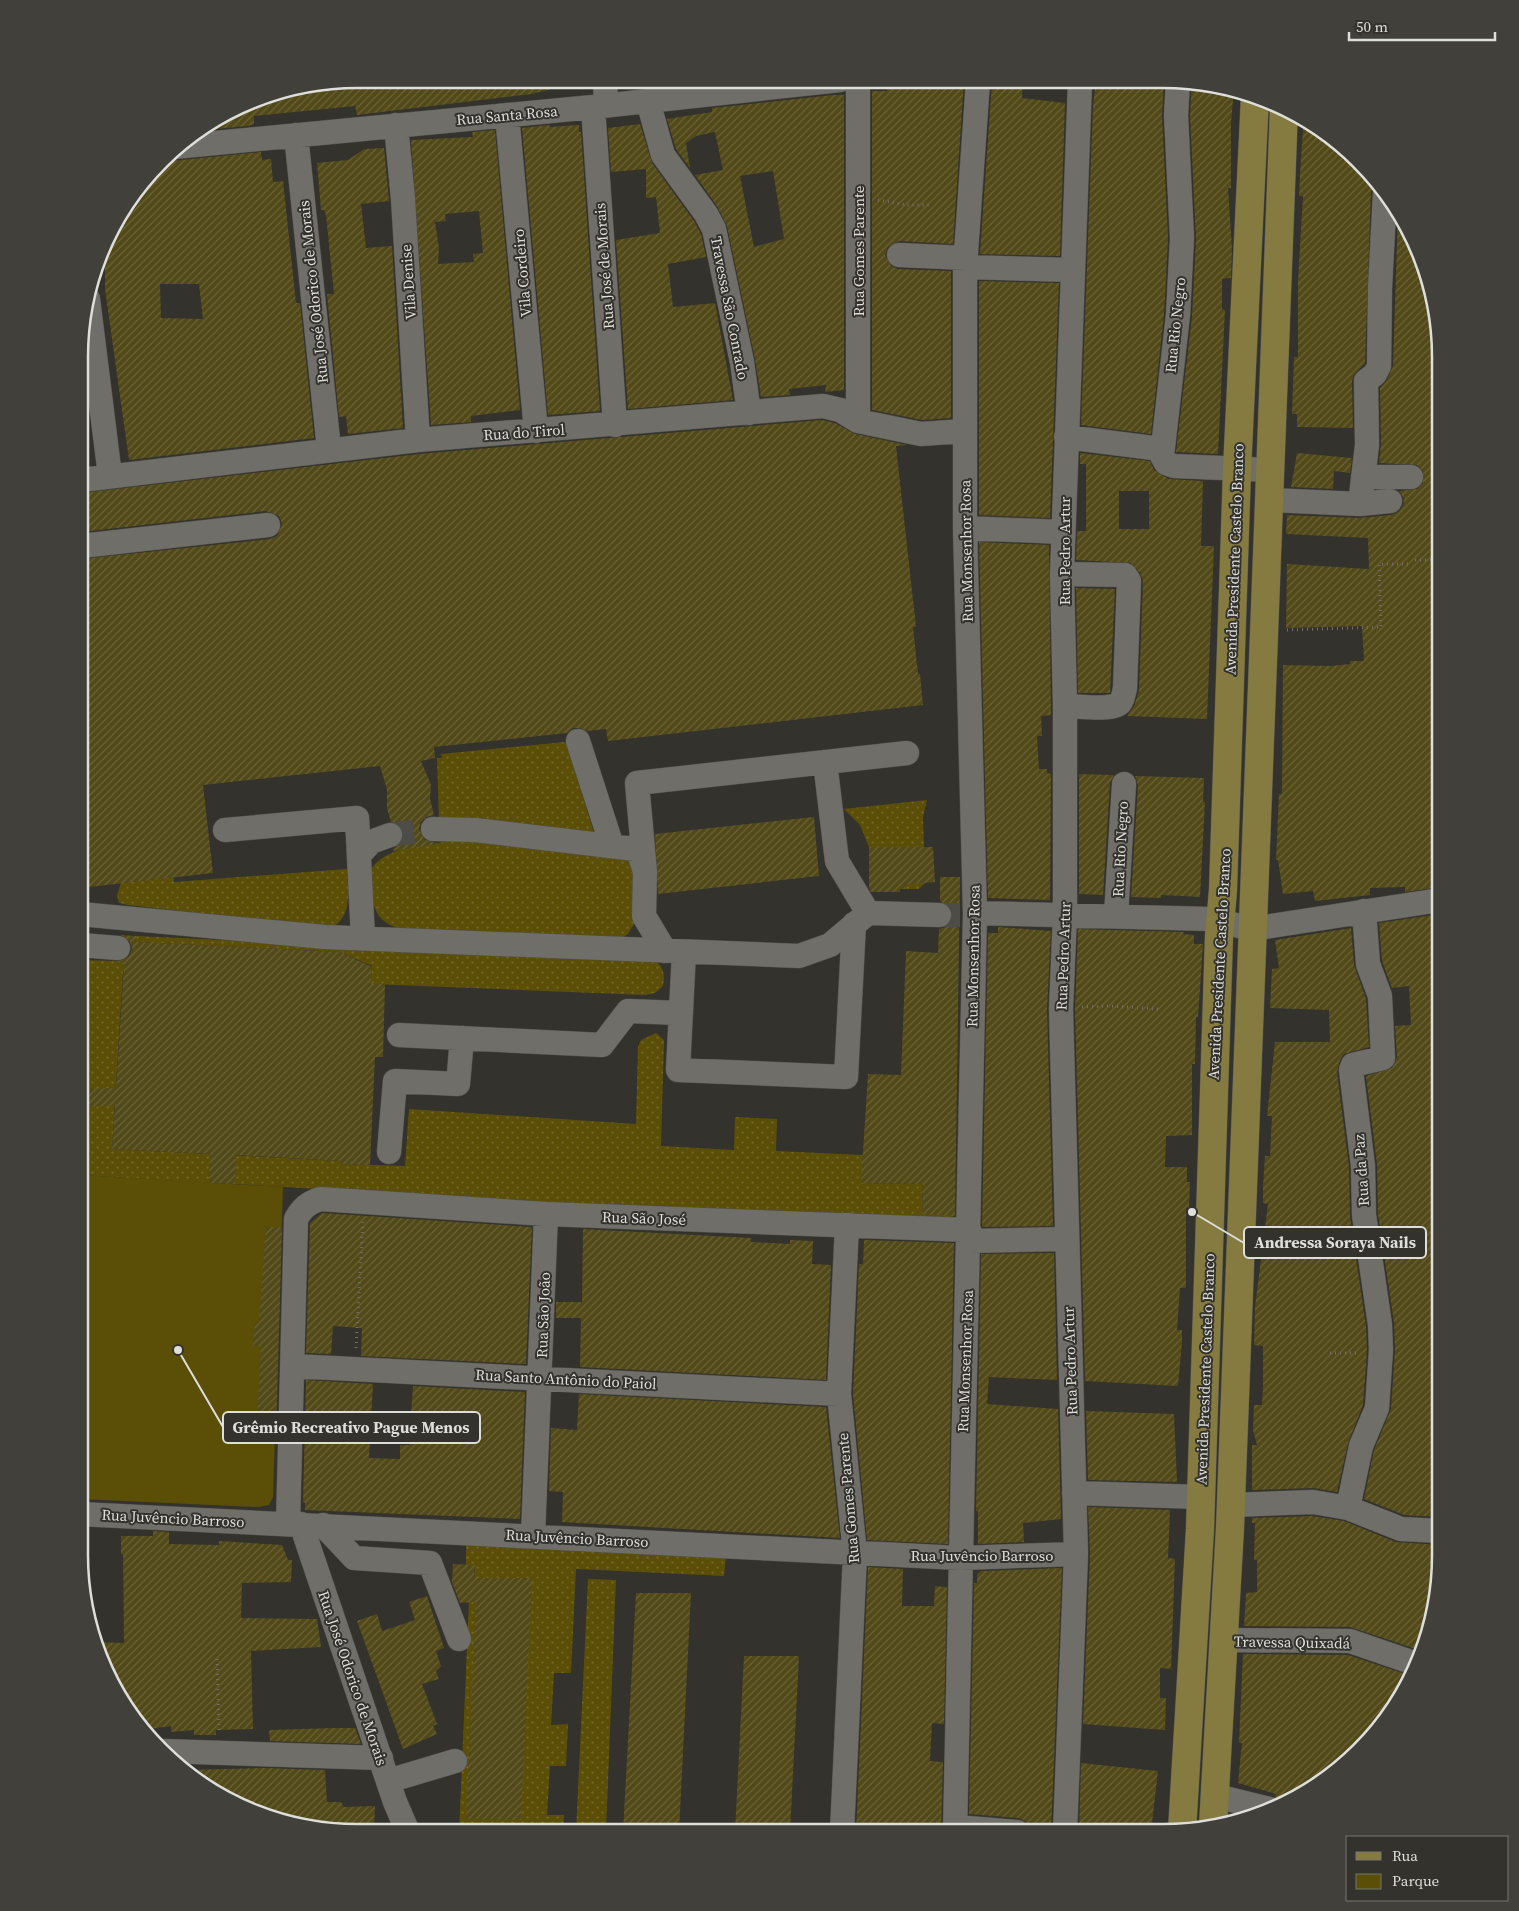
<svg xmlns="http://www.w3.org/2000/svg" width="1519" height="1911" viewBox="0 0 1519 1911" font-family="'Source Serif 4',serif">
<style>
.grass{fill:url(#grass-dots)}
.park{fill:#5b4f07}
.building{fill:url(#building-hatch);fill-rule:evenodd}
.lines{fill:none;stroke-linecap:round;stroke-linejoin:round}
.minor-tunnel{stroke:#4d4c47;stroke-width:24;stroke-dasharray:24 12;stroke-linecap:butt}
.minor-casing{stroke:#52514c;stroke-width:25}
.major-casing{stroke:#52514c;stroke-width:29}
.path{stroke:#706f6a;stroke-width:3;stroke-dasharray:1 4;stroke-linecap:butt}
.minor{stroke:#6f6e68;stroke-width:24}
.major{stroke:#857b40;stroke-width:28}
.labels{text-anchor:middle;dominant-baseline:central;stroke-width:4;stroke-linejoin:round;paint-order:stroke}
.street-label{font-size:15px;fill:#dededa;stroke:#33322d}
.rim{fill:none;stroke:#dededa;stroke-width:2.5}
.leader{fill:none;stroke:#dededa;stroke-width:2}
.callout-dot{fill:#dededa;stroke:#33322d;stroke-width:2}
.callout{fill:#33322d;stroke:#dededa;stroke-width:2}
.callout-label{font-size:16px;text-anchor:middle;font-weight:bold;fill:#dededa}
</style>
<defs>
<pattern id="grass-dots" width="8" height="8" patternUnits="userSpaceOnUse" patternTransform="scale(1.25)"><rect width="8" height="8" fill="#5b4f07"/><path d="M2 2h.1M6 6h.1" fill="none" stroke="#72682b" stroke-width="1.8" stroke-linecap="round"/></pattern>
<pattern id="building-hatch" width="6" height="6" patternUnits="userSpaceOnUse" patternTransform="scale(1.25)"><rect width="6" height="6" fill="#524918"/><path d="M-1 1l2-2M0 6l6-6M5 7l2-2" fill="none" stroke="#6a6339"/></pattern>
</defs>
<rect width="100%" height="100%" fill="#33322d"/>
<path class="grass" d="M 564,742 L 567,744 L 594,833 L 586,835 L 439,817 L 437,758 L 442,758 L 441,754 Z
M 927,800 L 923,817 L 925,883 L 919,889 L 905,889 L 905,847 L 869,847 L 860,825 L 844,809 Z
M 476,839 L 622,854 L 634,864 L 636,921 L 628,934 L 622,938 L 400,929 C 367,919 373,896 372,868 C 389,842 448,843 476,839 Z
M 347,869 C 348,890 353,915 332,928 L 128,905 L 119,903 L 117,895 L 121,883 L 173,877 L 174,882 Z
M 136,936 L 655,960 C 664,968 665,974 663,986 L 655,993 L 645,995 L 371,984 L 372,966 L 341,952 L 136,942 Z
M 80,960 L 117,961 L 131,964 L 131,971 L 123,971 L 112,1149 L 341,1161 L 342,1164 L 405,1166 L 409,1109 L 636,1124 L 638,1047 L 641,1040 L 656,1033 L 664,1040 L 661,1146 L 734,1150 L 735,1117 L 777,1119 L 776,1151 L 863,1155 L 862,1183 L 923,1184 L 922,1209 L 953,1210 L 953,1220 L 941,1226 L 235,1184 L 235,1170 L 210,1169 L 209,1183 L 80,1175 Z
M 466,1544 L 726,1556 L 724,1576 L 576,1569 L 571,1673 L 554,1673 L 551,1725 L 568,1724 L 566,1766 L 550,1766 L 547,1815 L 564,1815 L 563,1832 L 459,1832 L 469,1602 L 473,1602 L 475,1566 L 466,1565 Z
M 588,1579 L 616,1580 L 606,1832 L 576,1832 Z"/>
<path class="park" d="M 79,1175 L 283,1187 L 273,1497 L 269,1505 L 258,1507 L 79,1499 Z"/>
<path class="building" d="M 356,79 L 568,79 L 569,85 L 531,94 L 357,115 L 355,106 L 254,116 L 254,124 L 248,126 L 203,130 L 267,94 Z
M 885,80 L 964,80 L 953,244 L 899,241 L 888,247 L 885,255 L 891,266 L 898,269 L 951,271 L 951,418 L 922,420 L 872,410 L 872,91 L 887,91 Z
M 992,81 L 1023,81 L 1022,98 L 1065,103 L 1060,256 L 980,254 Z
M 1096,81 L 1164,81 L 1162,116 L 1168,238 L 1164,314 L 1151,434 L 1081,425 L 1093,106 Z
M 1192,81 L 1234,90 L 1231,122 L 1231,188 L 1228,188 L 1232,249 L 1231,278 L 1222,279 L 1222,309 L 1225,310 L 1218,454 L 1176,452 L 1192,317 L 1196,239 L 1190,115 Z
M 833,95 L 844,95 L 844,390 L 825,392 L 826,385 L 789,389 L 790,395 L 761,397 L 755,359 L 727,226 L 717,206 L 695,175 L 723,170 L 715,132 L 696,136 L 686,143 L 690,168 L 676,149 L 667,119 L 712,112 L 712,108 ZM 773,171 L 784,239 L 754,247 L 740,176 Z
M 1309,121 L 1317,126 L 1371,173 L 1377,182 L 1371,192 L 1365,363 L 1354,375 L 1352,381 L 1353,428 L 1297,427 L 1297,414 L 1292,414 L 1294,357 L 1298,357 L 1298,281 L 1303,196 L 1299,196 L 1300,175 L 1303,128 L 1308,129 Z
M 640,124 L 652,163 L 694,221 L 701,234 L 706,257 L 668,264 L 673,307 L 715,303 L 733,400 L 628,409 L 616,240 L 660,233 L 656,197 L 646,198 L 646,169 L 611,172 L 608,128 Z
M 549,125 L 550,127 L 579,125 L 579,132 L 581,132 L 600,411 L 548,415 L 522,128 Z
M 495,130 L 520,410 L 471,416 L 471,422 L 431,425 L 411,140 L 473,137 L 472,132 ZM 479,211 L 483,253 L 473,254 L 474,262 L 438,264 L 439,248 L 435,222 L 446,221 L 445,214 Z
M 384,148 L 389,201 L 361,204 L 366,248 L 392,246 L 403,428 L 348,434 L 346,416 L 339,417 L 327,294 L 334,294 L 326,215 L 324,210 L 321,210 L 317,163 L 348,160 L 364,149 Z
M 261,152 L 262,160 L 271,159 L 273,182 L 283,181 L 296,303 L 300,303 L 314,438 L 129,460 L 105,289 L 105,250 L 116,218 L 162,162 ZM 160,284 L 199,284 L 203,319 L 161,318 Z
M 1398,210 L 1403,218 L 1431,284 L 1440,356 L 1440,887 L 1405,892 L 1405,887 L 1370,888 L 1370,895 L 1315,901 L 1313,891 L 1283,894 L 1278,860 L 1276,860 L 1279,794 L 1282,794 L 1283,665 L 1331,666 L 1350,664 L 1350,661 L 1364,661 L 1362,626 L 1286,628 L 1287,564 L 1369,569 L 1368,538 L 1286,534 L 1287,515 L 1359,518 L 1391,515 L 1398,512 L 1403,506 L 1404,499 L 1399,491 L 1417,489 L 1423,483 L 1423,471 L 1417,465 L 1379,463 L 1381,445 L 1380,388 L 1387,380 L 1393,366 Z
M 979,281 L 1059,283 L 1050,518 L 979,515 Z
M 822,420 L 835,423 L 855,434 L 907,445 L 896,446 L 916,627 L 913,627 L 918,674 L 920,674 L 923,705 L 608,741 L 606,729 L 587,731 L 580,728 L 573,728 L 567,733 L 434,747 L 435,758 L 421,761 L 431,785 L 430,799 L 434,815 L 426,817 L 421,822 L 419,829 L 425,840 L 439,844 L 393,851 L 393,849 L 401,843 L 403,831 L 398,824 L 391,822 L 387,808 L 387,790 L 380,766 L 203,785 L 213,873 L 80,888 L 81,559 L 270,539 L 277,536 L 282,524 L 279,516 L 266,511 L 81,532 L 81,493 L 419,454 Z
M 1080,453 L 1150,461 L 1154,470 L 1169,479 L 1203,481 L 1201,546 L 1214,546 L 1207,719 L 1127,716 L 1134,706 L 1139,691 L 1143,581 L 1140,573 L 1131,563 L 1076,560 L 1077,531 L 1086,531 L 1086,464 L 1080,464 ZM 1119,491 L 1149,491 L 1149,529 L 1119,529 Z
M 1297,453 L 1352,458 L 1350,473 L 1334,471 L 1333,489 L 1291,487 Z
M 979,542 L 1049,545 L 1051,715 L 1041,716 L 1042,736 L 1037,736 L 1039,769 L 1047,769 L 1047,773 L 1051,774 L 1050,900 L 988,898 Z
M 1076,588 L 1115,589 L 1110,693 L 1078,693 Z
M 1079,774 L 1114,775 L 1110,783 L 1103,895 L 1079,894 Z
M 1135,776 L 1204,778 L 1203,802 L 1205,802 L 1200,897 L 1161,895 L 1161,898 L 1131,897 L 1138,785 Z
M 814,817 L 819,876 L 658,894 L 655,834 Z
M 869,847 L 933,847 L 935,882 L 905,885 L 905,889 L 900,889 L 900,892 L 871,892 L 869,888 Z
M 940,877 L 960,877 L 955,1216 L 922,1214 L 923,1184 L 861,1183 L 868,1074 L 901,1075 L 906,951 L 938,953 L 939,929 L 946,927 L 953,916 L 951,908 L 940,901 Z
M 1440,914 L 1440,1517 L 1404,1515 L 1364,1499 L 1374,1450 L 1391,1409 L 1395,1350 L 1394,1323 L 1378,1214 L 1377,1164 L 1366,1076 L 1392,1068 L 1397,1057 L 1395,1026 L 1411,1025 L 1409,986 L 1392,988 L 1382,961 L 1379,923 Z
M 998,927 L 1051,931 L 1047,1009 L 1053,1226 L 982,1227 L 988,933 L 998,933 Z
M 1351,928 L 1354,965 L 1366,999 L 1369,1047 L 1344,1054 L 1340,1060 L 1337,1072 L 1349,1167 L 1350,1217 L 1366,1326 L 1367,1350 L 1363,1405 L 1348,1443 L 1337,1492 L 1313,1488 L 1252,1490 L 1252,1445 L 1257,1445 L 1253,1430 L 1254,1405 L 1262,1405 L 1263,1388 L 1263,1346 L 1254,1345 L 1255,1307 L 1268,1204 L 1263,1203 L 1263,1187 L 1265,1156 L 1270,1156 L 1272,1116 L 1267,1116 L 1275,1042 L 1330,1042 L 1329,1010 L 1270,1008 L 1272,969 L 1279,968 L 1275,940 Z
M 1078,929 L 1184,932 L 1183,934 L 1194,935 L 1194,944 L 1203,944 L 1198,1017 L 1196,1017 L 1195,1064 L 1192,1064 L 1192,1135 L 1166,1136 L 1165,1167 L 1187,1167 L 1187,1182 L 1190,1182 L 1189,1208 L 1186,1208 L 1186,1288 L 1180,1288 L 1177,1330 L 1182,1330 L 1182,1342 L 1178,1386 L 1085,1381 L 1075,1009 Z
M 121,935 L 136,936 L 136,942 L 341,952 L 372,967 L 371,984 L 385,984 L 383,1057 L 375,1057 L 370,1165 L 341,1164 L 341,1161 L 236,1155 L 235,1184 L 209,1183 L 210,1154 L 112,1149 L 115,1106 L 80,1107 L 80,1089 L 116,1088 L 124,964 L 117,962 L 129,956 L 132,949 L 130,942 Z
M 322,1213 L 532,1227 L 526,1364 L 361,1356 L 362,1328 L 333,1326 L 331,1354 L 306,1353 L 310,1223 Z
M 266,1227 L 282,1228 L 276,1439 L 256,1438 L 261,1346 L 253,1346 L 255,1322 L 259,1322 Z
M 583,1229 L 751,1238 L 751,1242 L 790,1244 L 790,1240 L 813,1241 L 812,1264 L 831,1265 L 826,1380 L 580,1367 L 581,1318 L 556,1318 L 556,1302 L 582,1302 Z
M 864,1240 L 954,1243 L 948,1544 L 867,1540 L 853,1394 L 859,1264 L 863,1264 Z
M 1054,1253 L 1057,1380 L 989,1377 L 987,1404 L 1058,1409 L 1061,1519 L 1023,1523 L 1024,1542 L 978,1544 L 978,1511 L 976,1511 L 981,1254 Z
M 306,1380 L 373,1384 L 369,1458 L 400,1459 L 400,1445 L 409,1445 L 413,1386 L 525,1392 L 520,1519 L 305,1510 L 305,1503 L 303,1502 Z
M 579,1394 L 826,1407 L 840,1538 L 562,1522 L 563,1492 L 549,1491 L 551,1428 L 577,1430 Z
M 1086,1411 L 1174,1414 L 1177,1482 L 1088,1480 Z
M 1088,1507 L 1170,1510 L 1168,1558 L 1175,1559 L 1171,1669 L 1160,1668 L 1160,1698 L 1166,1698 L 1165,1730 L 1083,1724 L 1090,1555 Z
M 1312,1516 L 1344,1521 L 1396,1542 L 1440,1545 L 1440,1573 L 1422,1651 L 1350,1627 L 1244,1626 L 1246,1593 L 1257,1592 L 1257,1560 L 1254,1560 L 1255,1523 L 1252,1523 L 1252,1518 Z
M 153,1531 L 169,1532 L 169,1544 L 219,1545 L 219,1541 L 282,1545 L 288,1560 L 292,1560 L 291,1582 L 242,1583 L 241,1618 L 317,1619 L 321,1647 L 251,1651 L 253,1729 L 216,1730 L 216,1735 L 194,1735 L 194,1730 L 171,1732 L 171,1726 L 142,1730 L 116,1693 L 94,1642 L 124,1643 L 123,1554 L 121,1554 L 121,1536 L 153,1536 Z
M 453,1564 L 475,1565 L 474,1578 L 532,1578 L 521,1820 L 466,1819 L 476,1602 L 460,1603 L 452,1582 Z
M 868,1567 L 903,1569 L 902,1606 L 934,1606 L 935,1586 L 947,1587 L 944,1724 L 932,1723 L 930,1761 L 943,1762 L 941,1832 L 856,1832 Z
M 1062,1568 L 1051,1832 L 1046,1832 L 1030,1830 L 1025,1821 L 1019,1818 L 969,1814 L 974,1583 L 977,1583 L 977,1574 L 981,1571 Z
M 636,1593 L 691,1593 L 679,1832 L 623,1832 Z
M 427,1596 L 444,1648 L 436,1651 L 441,1666 L 436,1671 L 439,1679 L 422,1684 L 437,1724 L 433,1726 L 437,1734 L 403,1749 L 357,1621 L 377,1614 L 382,1631 L 415,1620 L 409,1602 Z
M 1243,1654 L 1348,1655 L 1411,1676 L 1403,1694 L 1359,1751 L 1301,1795 L 1281,1803 L 1275,1797 L 1276,1794 L 1238,1783 L 1242,1743 L 1239,1743 Z
M 744,1656 L 799,1656 L 790,1832 L 735,1832 Z
M 335,1728 L 355,1728 L 361,1744 L 270,1741 L 269,1730 Z
M 1081,1763 L 1158,1771 L 1151,1832 L 1079,1832 Z
M 263,1768 L 325,1770 L 327,1802 L 341,1802 L 344,1807 L 375,1806 L 374,1828 L 322,1828 L 298,1824 L 298,1819 L 288,1819 L 288,1815 L 261,1814 L 202,1786 L 184,1770 Z"/>
<g class="lines">
<path class="minor-tunnel" d="M 390,835 L 433,829
M 939,915 L 960,915"/>
<defs>
<path id="minor" d="M 605,79 L 606,105
M 858,80 L 858,421
M 1178,81 L 1176,115 L 1182,238 L 1178,315 L 1162,456 L 1166,463 L 1174,466 L 1270,470
M 648,101 L 663,155 L 706,214 L 714,229 L 742,362 L 749,413
M 593,107 L 615,425
M 507,115 L 536,431
M 396,125 L 403,199 L 418,440
M 296,135 L 329,449
M 174,147 L 593,107 L 840,80
M 899,255 L 966,258
M 965,267 L 1073,270
M 88,299 L 110,476
M 1066,437 L 1161,449
M 1363,477 L 1411,477
M 81,480 L 418,440 L 823,406 L 840,410 L 858,421 L 921,434 L 964,431
M 1269,500 L 1360,504 L 1390,501
M 1360,504 L 1367,445 L 1366,381 L 1375,374 L 1379,366 L 1380,288 L 1385,193
M 965,528 L 1063,532
M 81,546 L 268,525
M 1062,574 L 1125,575 L 1129,581 L 1125,688 C 1124,693 1123,699 1120,703 C 1114,711 1076,706 1065,706
M 578,741 L 612,846
M 825,762 L 837,861 L 868,913
M 433,829 L 475,830 L 635,849 L 640,856 L 645,872 L 644,916 L 665,951
M 225,830 L 357,818 L 363,938
M 359,855 L 371,842 L 390,835
M 645,872 L 637,783 L 907,753
M 975,913 L 1211,919 L 1252,929 L 1440,900
M 80,914 L 325,937 L 799,956 L 830,945 L 868,913 L 939,915
M 1116,915 L 1124,784
M 80,945 L 118,948
M 684,952 L 678,1070 L 846,1077 L 854,924
M 399,1035 L 602,1045 L 628,1011 L 681,1013
M 389,1152 L 395,1081 L 458,1084 L 462,1038
M 969,1241 L 1067,1239
M 293,1366 L 839,1394
M 1074,1493 L 1201,1497
M 1231,1505 L 1313,1502 L 1348,1508 L 1401,1529 L 1440,1531
M 1348,1508 L 1361,1446 L 1377,1408 L 1381,1350 L 1380,1325 L 1364,1215 L 1363,1166 L 1351,1070 L 1353,1065 L 1383,1058 L 1380,996 L 1368,964 L 1364,911
M 79,1514 L 960,1558 L 1076,1554
M 288,1523 L 296,1219 C 302,1208 308,1203 320,1199 L 546,1214 L 969,1230
M 301,1524 L 395,1802 L 408,1832
M 323,1525 L 354,1558 L 430,1563 L 459,1639
M 533,1536 L 546,1214
M 1224,1640 L 1350,1641 L 1417,1664
M 163,1751 L 381,1758
M 388,1781 L 455,1761
M 1216,1796 L 1269,1809
M 956,1827 L 1017,1832
M 842,1832 L 855,1554 L 839,1394 L 847,1225
M 955,1832 L 975,913 L 965,528 L 965,267 L 978,81
M 1065,1832 L 1076,1554 L 1061,1009 L 1065,914 L 1065,706 L 1062,574 L 1080,81"/>
<path id="major" d="M 1213,1826 L 1230,1528 L 1284,108
M 1182,1831 L 1200,1529 L 1219,936 L 1223,890 L 1237,470 L 1255,96"/>
</defs>
<use href="#minor" class="minor-casing"/>
<use href="#major" class="major-casing"/>
<path class="path" d="M 878,200 L 907,205 L 932,205
M 1415,560 L 1440,560
M 1287,630 L 1381,627 L 1379,564 L 1410,564
M 1082,1007 L 1109,1006 L 1159,1009
M 356,1348 L 363,1222
M 1330,1353 L 1360,1353
M 217,1659 L 219,1731"/>
<use href="#minor" class="minor"/>
<use href="#major" class="major"/>
</g>
<g class="labels">
<g class="street-label">
<text transform="translate(507 115) rotate(-5)">Rua Santa Rosa</text>
<text transform="translate(858 251) rotate(-90)">Rua Gomes Parente</text>
<text transform="translate(604 266) rotate(-94)">Rua José de Morais</text>
<text transform="translate(522 273) rotate(-95)">Vila Cordeiro</text>
<text transform="translate(408 282) rotate(-94)">Vila Denise</text>
<text transform="translate(313 292) rotate(-96)">Rua José Odorico de Morais</text>
<text transform="translate(730 308) rotate(79)">Travessa São Conrado</text>
<text transform="translate(1175 325) rotate(-84)">Rua Rio Negro</text>
<text transform="translate(524 432) rotate(-4)">Rua do Tirol</text>
<text transform="translate(966 551) rotate(-91)">Rua Monsenhor Rosa</text>
<text transform="translate(1064 551) rotate(-90)">Rua Pedro Artur</text>
<text transform="translate(1234 559) rotate(-88)">Avenida Presidente Castelo Branco</text>
<text transform="translate(1120 849) rotate(-87)">Rua Rio Negro</text>
<text transform="translate(973 956) rotate(-89)">Rua Monsenhor Rosa</text>
<text transform="translate(1063 956) rotate(-88)">Rua Pedro Artur</text>
<text transform="translate(1219 964) rotate(-87)">Avenida Presidente Castelo Branco</text>
<text transform="translate(1361 1170) rotate(-94)">Rua da Paz</text>
<text transform="translate(644 1218) rotate(2)">Rua São José</text>
<text transform="translate(543 1315) rotate(-88)">Rua São João</text>
<text transform="translate(965 1361) rotate(-88)">Rua Monsenhor Rosa</text>
<text transform="translate(1070 1361) rotate(-92)">Rua Pedro Artur</text>
<text transform="translate(1205 1369) rotate(-88)">Avenida Presidente Castelo Branco</text>
<text transform="translate(566 1379) rotate(3)">Rua Santo Antônio do Paiol</text>
<text transform="translate(848 1498) rotate(-95)">Rua Gomes Parente</text>
<text transform="translate(173 1518) rotate(3)">Rua Juvêncio Barroso</text>
<text transform="translate(577 1538) rotate(3)">Rua Juvêncio Barroso</text>
<text x="982" y="1555">Rua Juvêncio Barroso</text>
<text transform="translate(1292 1642) rotate(1)">Travessa Quixadá</text>
<text transform="translate(353 1678) rotate(71)">Rua José Odorico de Morais</text>
</g>
</g>
<path d="M0 0H1519V1911H0ZM357 88H1163A269 269 0 0 1 1432 357V1555A269 269 0 0 1 1163 1824H357A269 269 0 0 1 88 1555V357A269 269 0 0 1 357 88Z" fill="#41403b" fill-rule="evenodd"/>
<path class="rim" d="M357 88H1163A269 269 0 0 1 1432 357V1555A269 269 0 0 1 1163 1824H357A269 269 0 0 1 88 1555V357A269 269 0 0 1 357 88Z"/>
<path class="leader" d="M1192 1212L1244 1243M178 1350L223 1427"/>
<g class="callout-dot">
<circle cx="1192" cy="1212" r="5"/>
<circle cx="178" cy="1350" r="5"/>
</g>
<g class="callout">
<rect x="1244" y="1227" width="182" height="31" rx="5"/>
<rect x="223" y="1412" width="257" height="31" rx="5"/>
</g>
<g class="callout-label">
<text x="1335" y="1248">Andressa Soraya Nails</text>
<text x="351" y="1433">Grêmio Recreativo Pague Menos</text>
</g>
<rect x="1346" y="1836" width="162" height="65" fill="#33322d" stroke="#777772"/>
<rect x="1356" y="1852" width="25" height="8" fill="#857b40" stroke="#777772"/>
<text x="1392" y="1861" font-size="15" fill="#dededa">Rua</text>
<rect x="1356" y="1874" width="25" height="15" fill="#5b4f07" stroke="#777772"/>
<text x="1392" y="1886" font-size="15" fill="#dededa">Parque</text>
<path d="M1349 32v8h146v-8" fill="none" stroke="#dededa" stroke-width="2.5"/>
<text x="1356" y="32" font-size="15" fill="#dededa" stroke="#33322d" stroke-width="4" paint-order="stroke">50 m</text>
</svg>
